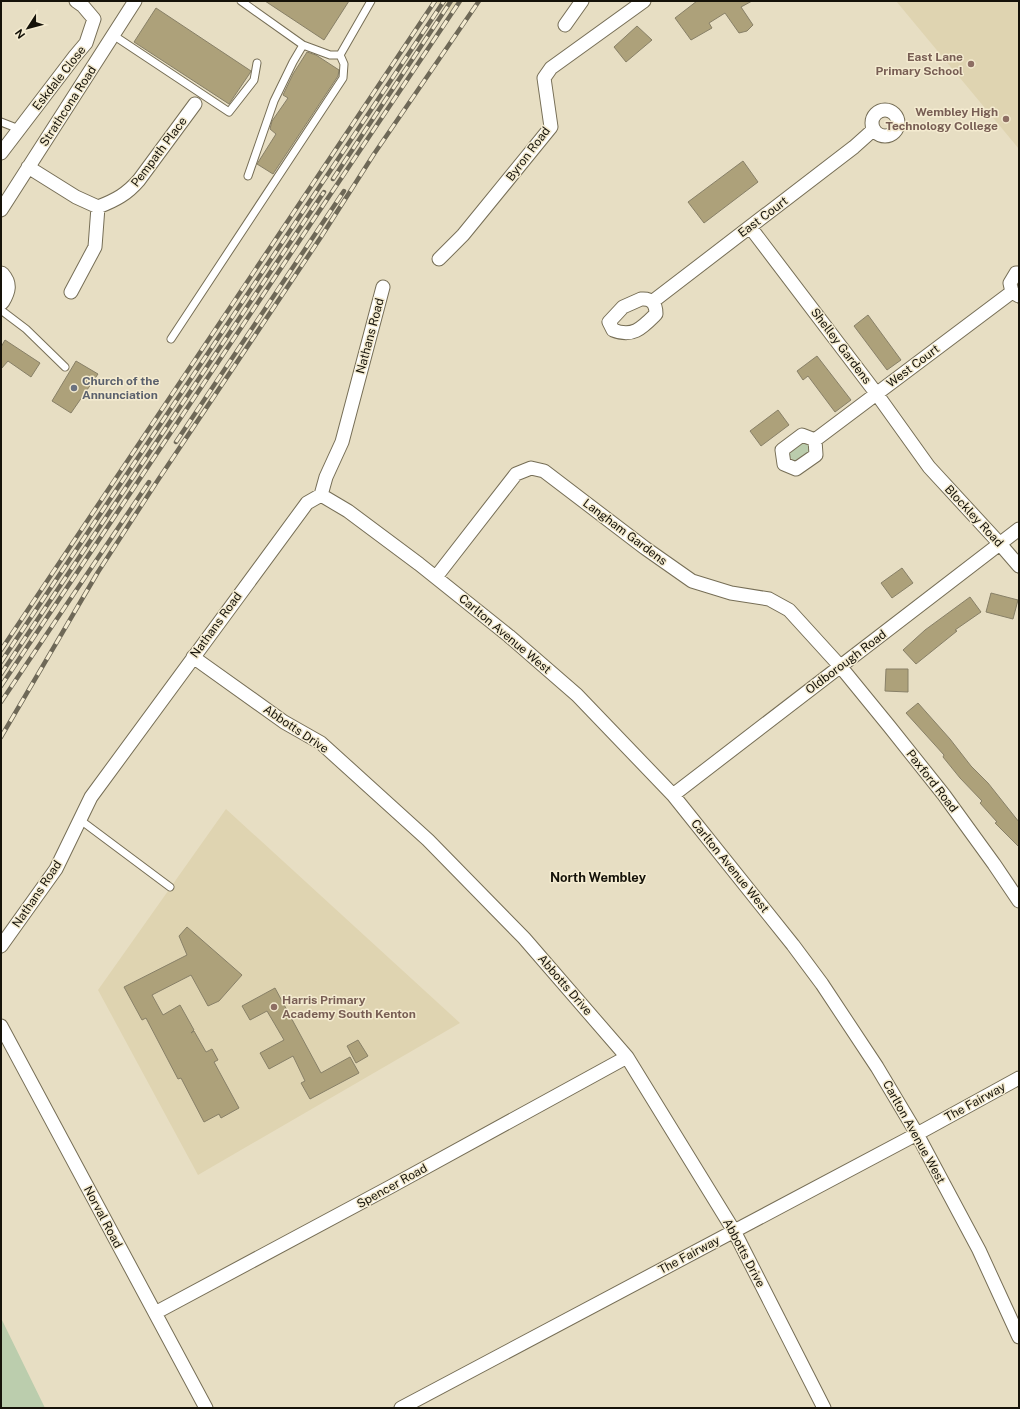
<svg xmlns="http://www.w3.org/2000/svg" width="1020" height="1409" viewBox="0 0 1020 1409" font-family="'Public Sans',sans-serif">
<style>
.built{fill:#dfd4b1}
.green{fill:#bbcdad}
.building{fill:#ada17a;stroke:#888067}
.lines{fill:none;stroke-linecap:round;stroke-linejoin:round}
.service-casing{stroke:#766e56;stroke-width:9}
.minor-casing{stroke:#766e56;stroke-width:15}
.tertiary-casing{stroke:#766e56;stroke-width:19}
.service{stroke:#fff;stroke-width:7}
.minor{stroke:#fff;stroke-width:13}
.tertiary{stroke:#fff;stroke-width:17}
.rail-casing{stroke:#6e6857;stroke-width:4.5}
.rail{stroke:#f4ebd0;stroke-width:3;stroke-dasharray:9;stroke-linecap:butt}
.education-dot{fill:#8d6e63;stroke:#f4ebd0;stroke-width:1.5}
.worship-dot{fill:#6b7280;stroke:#f4ebd0;stroke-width:1.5}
.labels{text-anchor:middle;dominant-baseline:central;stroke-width:3;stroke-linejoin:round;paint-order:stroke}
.education-label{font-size:12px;font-weight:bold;fill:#785e54;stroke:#f4ebd0;text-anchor:end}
.street-label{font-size:12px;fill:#151209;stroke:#f4ebd0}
.worship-label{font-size:12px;font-weight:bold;fill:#5b616d;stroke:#f4ebd0;text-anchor:start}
.neighbourhood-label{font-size:13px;font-weight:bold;fill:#151209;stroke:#f4ebd0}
</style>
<rect width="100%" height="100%" fill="#e7dec3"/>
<path class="built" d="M 433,1 L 463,1 L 454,14 Z
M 896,1 L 1019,1 L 1019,149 Z
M 226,809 L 460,1023 L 198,1175 L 98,990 Z"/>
<path class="green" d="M 800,441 L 811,445 L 810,452 L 799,461 L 795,461 L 789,457 L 789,451 Z
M 1,1318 L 45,1408 L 1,1408 Z"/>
<path class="building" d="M 265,1 L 349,1 L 324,40 Z
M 697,1 L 752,1 L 741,7 L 753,25 L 747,31 L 739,33 L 725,13 L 709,23 L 712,28 L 691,40 L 675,18 Z
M 156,8 L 251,71 L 250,73 L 229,104 L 134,42 Z
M 637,26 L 652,40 L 626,62 L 614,47 Z
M 307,52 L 316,55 L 339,70 L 338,76 L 273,174 L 257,164 L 276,134 L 270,129 L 272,121 L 288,98 L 283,95 L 293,74 Z
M 743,161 L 758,182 L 704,223 L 688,202 Z
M 868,315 L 901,360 L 887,370 L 854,326 Z
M 5,340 L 40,363 L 31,377 L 8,361 L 1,369 L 1,347 Z
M 817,356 L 851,400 L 835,412 L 808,376 L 803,380 L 797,371 Z
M 76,361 L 98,374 L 71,413 L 52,401 Z
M 778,410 L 789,425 L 761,446 L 750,431 Z
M 902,568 L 913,583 L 892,598 L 881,583 Z
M 991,593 L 1018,600 L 1013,619 L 986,612 Z
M 970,597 L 981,612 L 955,630 L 957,631 L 916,664 L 903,650 L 925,630 Z
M 886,669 L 908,669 L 908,692 L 885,691 Z
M 918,703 L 950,739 L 971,766 L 988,783 L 1019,822 L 1019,847 L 995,823 L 997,822 L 980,803 L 982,801 L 960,778 L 943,757 L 944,755 L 906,713 Z
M 187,927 L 242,975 L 219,1001 L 208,1006 L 191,975 L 152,995 L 163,1015 L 180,1005 L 194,1030 L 191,1033 L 194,1031 L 206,1052 L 212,1049 L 218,1060 L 214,1062 L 239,1108 L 221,1118 L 219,1114 L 204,1122 L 181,1078 L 178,1079 L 146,1018 L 142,1020 L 124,987 L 187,955 L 179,936 Z
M 275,988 L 321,1073 L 350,1057 L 359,1073 L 310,1099 L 301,1083 L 305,1081 L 293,1056 L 269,1069 L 260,1053 L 284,1040 L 267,1011 L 250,1020 L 242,1006 Z
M 358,1040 L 368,1056 L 356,1063 L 347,1046 Z"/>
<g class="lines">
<defs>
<path id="service" d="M 241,1 L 303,45 L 293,62 L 274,101 L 248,176
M 113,35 L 229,112 L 254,80 L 257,63
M 303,45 L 330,55 L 340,55 L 371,1
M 1,122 L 19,129
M 1,310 L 26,329 L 65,367
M 171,339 L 343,78 L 344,64 L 340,55
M 79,819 L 170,887"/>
<path id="minor" d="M 565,25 L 582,1
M872 123a13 13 0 1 1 26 0a13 13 0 1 1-26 0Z
M 1,153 L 75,56 L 86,43 L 94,19 L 83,6 L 76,1
M 28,167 L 76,197 L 98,207 C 116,200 127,194 139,180 L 195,104
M 1,210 L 135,1
M 750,227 L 876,393 L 929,467 L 1000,544 L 1019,566
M 439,259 L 463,235 L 551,127 L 544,78 L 551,68 L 644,1
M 1019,273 L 1016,273 L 1010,283 L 1012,292 L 1019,296
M 71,292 L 95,247 L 98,207
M 641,299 C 652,298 656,304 656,314 C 642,328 633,338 613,330 L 609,322 L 623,307 Z
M 652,302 L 854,147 L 873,130
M 802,435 L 815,440 L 816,455 L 796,469 L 784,464 L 782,450 Z
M 815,440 L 1012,292
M 321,495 L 348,511 L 419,564 L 509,636 L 577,695 L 673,795 L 793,945 L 822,984 L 877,1067 L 917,1134 L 979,1250 L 1019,1337
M 436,577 L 516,474 L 531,468 L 544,471 L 645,548 L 692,581 L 731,593 L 769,599 L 789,610 L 840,666 L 889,726 L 944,795 L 994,864 L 1019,901
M 193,657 L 284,722 L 321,743 L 428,840 L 524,938 L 627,1057 L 734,1231 L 824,1408
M 673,795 L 1019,529
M 1,946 L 56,869 L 91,797 L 307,503 L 321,495 L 326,477 L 342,442 L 383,287
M 1,1026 L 206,1408
M 155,1313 L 390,1187 L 627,1057
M 401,1408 L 917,1134 L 1019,1078"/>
<path id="tertiary" d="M 1,275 C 9,284 7,291 1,301"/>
</defs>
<use href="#service" class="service-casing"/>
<use href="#minor" class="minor-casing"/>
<use href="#tertiary" class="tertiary-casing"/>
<use href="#service" class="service"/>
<use href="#minor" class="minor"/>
<use href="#tertiary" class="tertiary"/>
<defs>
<path id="rail" d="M 333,179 L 451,1
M 176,442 L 344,191
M 1,650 L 435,1
M 1,662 L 444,1
M 1,674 L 324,192
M 1,686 L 460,1
M 1,702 L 149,482
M 1,737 L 98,572 L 158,480 L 321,237 L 374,154 L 479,1"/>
</defs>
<use href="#rail" class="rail-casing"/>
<use href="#rail" class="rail"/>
</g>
<g class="education-dot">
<circle cx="971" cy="64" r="4"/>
<circle cx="1006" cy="119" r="4"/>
<circle cx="274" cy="1007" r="4"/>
</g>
<circle class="worship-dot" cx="74" cy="388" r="4"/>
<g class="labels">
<g class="education-label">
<text x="963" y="57">East Lane<tspan x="963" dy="14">Primary School</tspan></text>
<text x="998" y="112">Wembley High<tspan x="998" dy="14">Technology College</tspan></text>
<text x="282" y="1000" text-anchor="start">Harris Primary<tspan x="282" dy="14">Academy South Kenton</tspan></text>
</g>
<g class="street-label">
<text transform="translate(59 78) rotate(-52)">Eskdale Close</text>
<text transform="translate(68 106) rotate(-57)">Strathcona Road</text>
<text transform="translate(159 152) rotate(-53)">Pempath Place</text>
<text transform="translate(528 154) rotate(-53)">Byron Road</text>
<text transform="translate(763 217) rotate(-37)">East Court</text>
<text transform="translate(370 336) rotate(-75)">Nathans Road</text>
<text transform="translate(841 346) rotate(53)">Shelley Gardens</text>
<text transform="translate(913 366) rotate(-37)">West Court</text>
<text transform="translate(974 516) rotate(47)">Blockley Road</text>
<text transform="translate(625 532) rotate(37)">Langham Gardens</text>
<text transform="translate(216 625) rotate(-54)">Nathans Road</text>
<text transform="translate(505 634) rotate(40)">Carlton Avenue West</text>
<text transform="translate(846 662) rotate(-37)">Oldborough Road</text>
<text transform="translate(296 729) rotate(34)">Abbotts Drive</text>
<text transform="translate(932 781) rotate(52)">Paxford Road</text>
<text transform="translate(730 866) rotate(51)">Carlton Avenue West</text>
<text transform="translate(37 894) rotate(-56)">Nathans Road</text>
<text transform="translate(565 985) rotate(49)">Abbotts Drive</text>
<text transform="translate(975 1102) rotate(-29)">The Fairway</text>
<text transform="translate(914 1132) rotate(61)">Carlton Avenue West</text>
<text transform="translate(392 1186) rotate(-29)">Spencer Road</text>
<text transform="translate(103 1217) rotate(62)">Norval Road</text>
<text transform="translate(744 1253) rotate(62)">Abbotts Drive</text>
<text transform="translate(689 1255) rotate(-28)">The Fairway</text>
</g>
<g class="worship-label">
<text x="82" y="381">Church of the<tspan x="82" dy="14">Annunciation</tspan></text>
</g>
<g class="neighbourhood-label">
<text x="598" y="877">North Wembley</text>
</g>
</g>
<rect width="1020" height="1409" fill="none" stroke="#151209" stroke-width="4"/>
<g transform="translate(28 28) rotate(234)" stroke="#f4ebd0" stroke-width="3" paint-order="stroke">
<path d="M0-3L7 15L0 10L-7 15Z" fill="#151209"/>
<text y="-6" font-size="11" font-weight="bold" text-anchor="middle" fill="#151209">N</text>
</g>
</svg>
